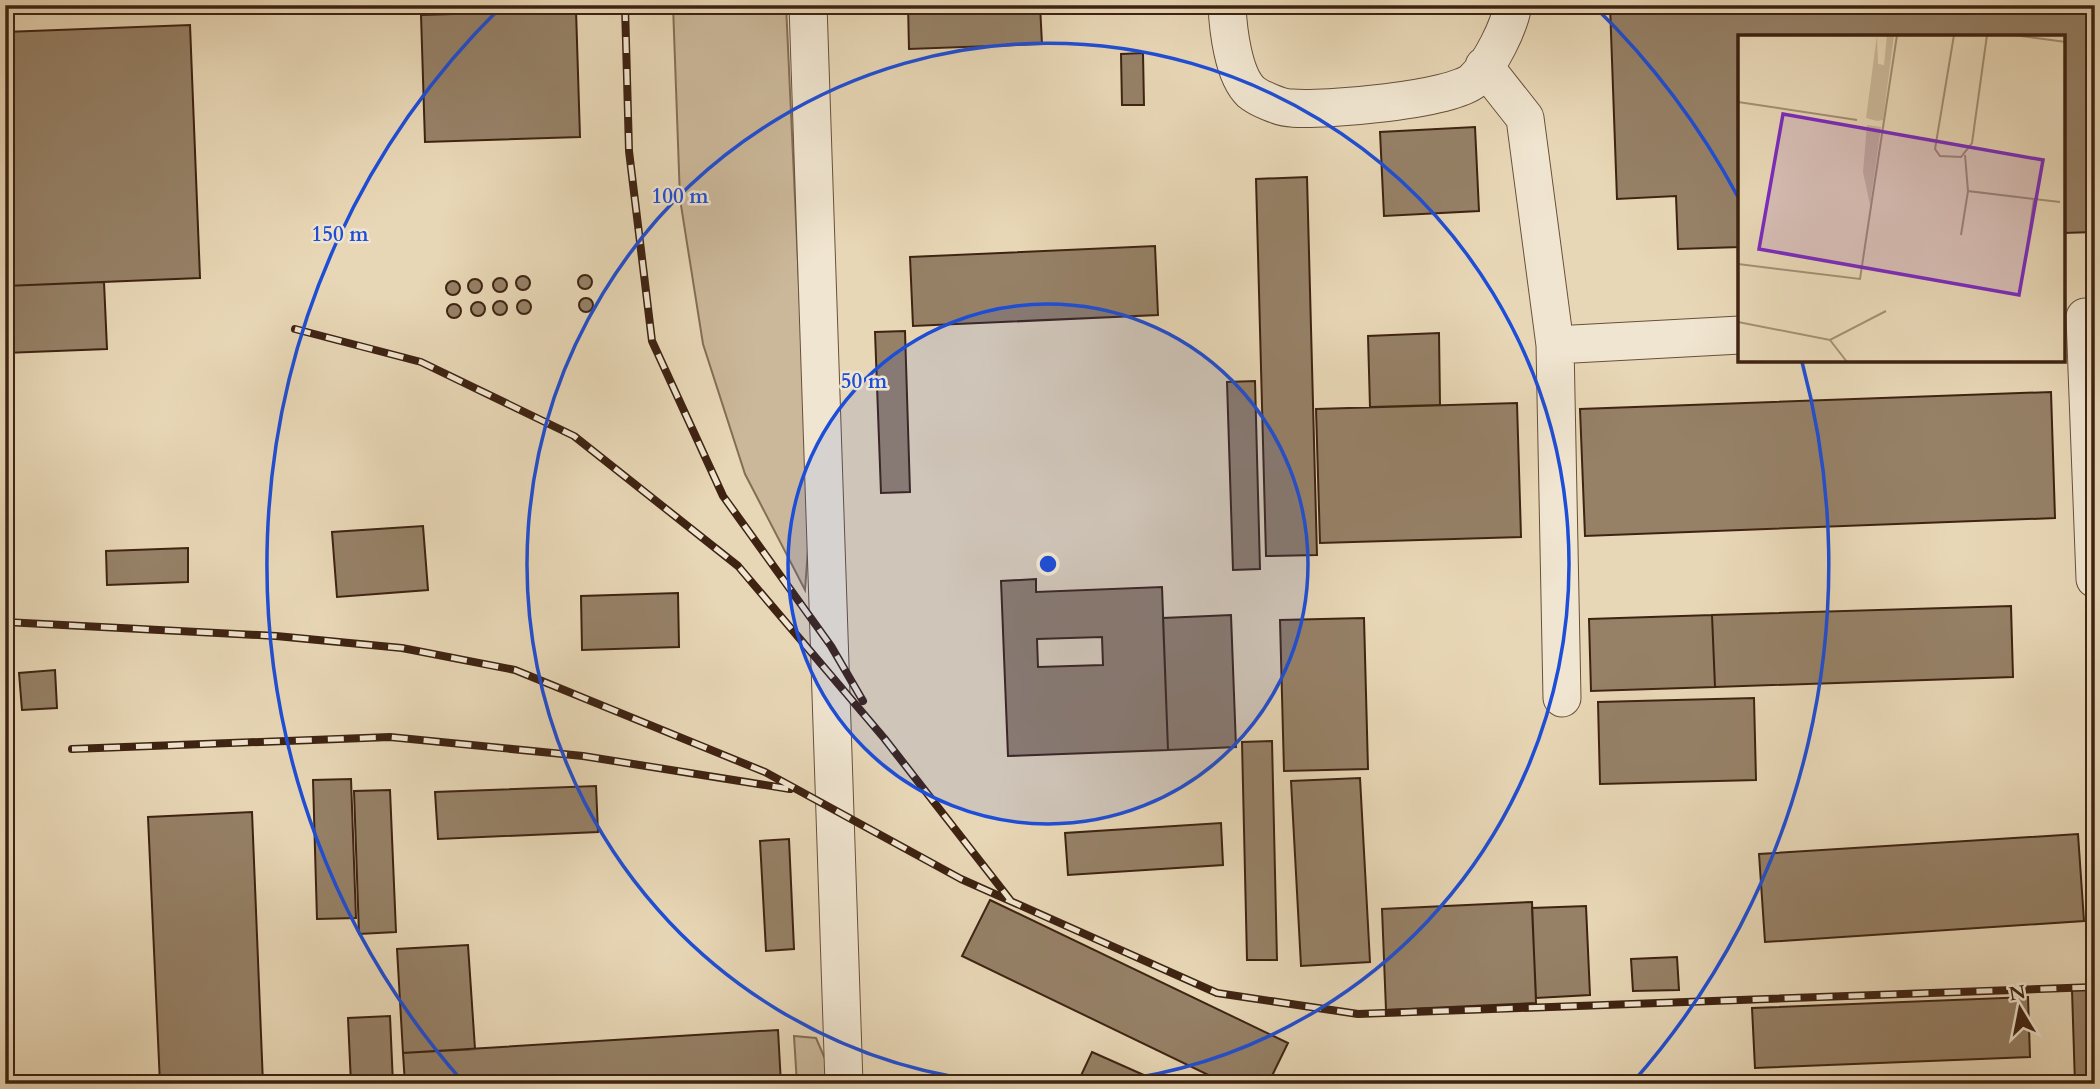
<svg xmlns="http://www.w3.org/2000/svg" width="2100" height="1089" viewBox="0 0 2100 1089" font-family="Cardo,serif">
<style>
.green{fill:#cbb89a;stroke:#846e56;stroke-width:2}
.building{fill:#968167;stroke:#3e2312;stroke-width:2;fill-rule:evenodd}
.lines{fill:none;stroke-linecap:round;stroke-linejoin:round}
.minor-casing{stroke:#68503b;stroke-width:39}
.minor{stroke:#f0e5d0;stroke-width:37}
.rail-casing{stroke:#3e2312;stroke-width:8}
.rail{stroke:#f0e5d0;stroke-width:5;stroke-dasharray:16;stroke-linecap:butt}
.ring{fill:none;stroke:#1d4ed8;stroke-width:3.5}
.inset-road{fill:none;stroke:#a48f74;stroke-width:2}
.view{fill:#7b2cbf;fill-opacity:0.15;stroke:#7b2cbf;stroke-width:3.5}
.inset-edge{fill:none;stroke:#3e2312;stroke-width:3.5}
.centre{fill:#1d4ed8;stroke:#f0e5d0;stroke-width:3.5}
.ring-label{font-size:21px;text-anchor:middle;font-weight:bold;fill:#1d4ed8;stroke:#f0e5d0;stroke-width:5;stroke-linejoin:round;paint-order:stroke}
</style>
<rect width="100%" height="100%" fill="#e8d7b6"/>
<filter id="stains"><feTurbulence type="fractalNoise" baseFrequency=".00286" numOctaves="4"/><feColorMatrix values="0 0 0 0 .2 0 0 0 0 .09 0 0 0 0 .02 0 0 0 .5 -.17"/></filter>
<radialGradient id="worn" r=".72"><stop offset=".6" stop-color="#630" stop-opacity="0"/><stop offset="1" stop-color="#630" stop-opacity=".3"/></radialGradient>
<path class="green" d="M 673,5 L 786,5 L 810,521 L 805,590 L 745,474 L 703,344 L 680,199 Z
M 794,1036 L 816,1038 L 829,1068 L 830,1084 L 797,1084 Z"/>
<path class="building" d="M 908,5 L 1040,5 L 1042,44 L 909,49 Z
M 1610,5 L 2095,5 L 2095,232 L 2063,233 L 2063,37 L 1740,37 L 1740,247 L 1678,249 L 1676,196 L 1617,199 Z
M 576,10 L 580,137 L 425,142 L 421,15 Z
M 190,25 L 200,278 L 5,286 L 5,32 Z
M 1143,53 L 1144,105 L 1122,105 L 1121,54 Z
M 1475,127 L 1479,211 L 1384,216 L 1380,132 Z
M 1307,177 L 1317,555 L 1266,556 L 1256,179 Z
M 1155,246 L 1158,315 L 913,326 L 910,257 Z
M578 282a7 7 0 1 1 14 0a7 7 0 1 1-14 0Z
M516 283a7 7 0 1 1 14 0a7 7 0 1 1-14 0Z
M493 285a7 7 0 1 1 14 0a7 7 0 1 1-14 0Z
M468 286a7 7 0 1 1 14 0a7 7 0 1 1-14 0Z
M446 288a7 7 0 1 1 14 0a7 7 0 1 1-14 0Z
M 104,282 L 107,349 L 5,353 L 5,286 Z
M579 305a7 7 0 1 1 14 0a7 7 0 1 1-14 0Z
M517 307a7 7 0 1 1 14 0a7 7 0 1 1-14 0Z
M493 308a7 7 0 1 1 14 0a7 7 0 1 1-14 0Z
M471 309a7 7 0 1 1 14 0a7 7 0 1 1-14 0Z
M447 311a7 7 0 1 1 14 0a7 7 0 1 1-14 0Z
M 905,331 L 910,492 L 881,493 L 875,332 Z
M 1439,333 L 1440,405 L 1370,407 L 1368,336 Z
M 1255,381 L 1260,569 L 1233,570 L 1227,382 Z
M 2051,392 L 2055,518 L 1585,536 L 1580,409 Z
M 1517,403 L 1521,537 L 1320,543 L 1316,409 Z
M 423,526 L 428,590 L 337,597 L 332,532 Z
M 188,548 L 188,582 L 107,585 L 106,551 Z
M 1036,579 L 1036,592 L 1162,587 L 1168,750 L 1008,756 L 1001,581 ZM 1102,637 L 1103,665 L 1038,667 L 1037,639 Z
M 678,593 L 679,647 L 582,650 L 581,596 Z
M 2011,606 L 2013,677 L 1715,687 L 1712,615 Z
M 1231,615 L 1236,747 L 1168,750 L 1163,618 Z
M 1712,615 L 1715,687 L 1591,691 L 1589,619 Z
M 1364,618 L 1368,769 L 1284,771 L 1280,620 Z
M 55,670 L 57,708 L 22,710 L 19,673 Z
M 1754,698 L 1756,780 L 1600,784 L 1598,702 Z
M 1272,741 L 1277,960 L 1247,960 L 1242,742 Z
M 1360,778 L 1370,962 L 1301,966 L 1291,781 Z
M 351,779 L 356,918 L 317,919 L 313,780 Z
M 596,786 L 598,832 L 438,839 L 435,792 Z
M 390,790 L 396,932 L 359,934 L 354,791 Z
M 252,812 L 263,1084 L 160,1084 L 148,817 Z
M 1221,823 L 1223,865 L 1068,875 L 1065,833 Z
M 2078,834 L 2084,921 L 1765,942 L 1759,854 Z
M 789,839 L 794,949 L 766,951 L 760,841 Z
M 990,900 L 1288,1043 L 1268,1084 L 1227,1084 L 962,956 Z
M 1532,902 L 1536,1003 L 1386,1010 L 1382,909 Z
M 1586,906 L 1590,995 L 1536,998 L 1532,908 Z
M 468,945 L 475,1049 L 403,1053 L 397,949 Z
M 1677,957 L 1679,990 L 1633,991 L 1631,959 Z
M 2095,989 L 2095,1084 L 2075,1084 L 2072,990 Z
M 2028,997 L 2030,1057 L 1755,1068 L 1752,1008 Z
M 390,1016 L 393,1084 L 351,1084 L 348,1018 Z
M 778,1030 L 781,1084 L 405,1084 L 403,1053 Z
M 1092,1052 L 1164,1084 L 1077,1084 Z
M 296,1076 L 296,1084 L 268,1084 L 268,1078 Z"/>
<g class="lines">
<defs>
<path id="minor" d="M 808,5 L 844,1084
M 1227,5 C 1228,29 1233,75 1251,92 C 1258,98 1281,108 1291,108 C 1322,111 1454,100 1474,80 C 1491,64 1509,27 1513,5
M 1484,66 L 1525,118 L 1555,345 L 1740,335
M 2085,317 L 2095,579
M 1555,345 L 1562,698"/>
</defs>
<use href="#minor" class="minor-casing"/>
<use href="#minor" class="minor"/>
<defs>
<path id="rail" d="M 625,5 L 629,151 L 652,341 L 723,496 L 831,646 L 863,701
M 295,329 L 421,362 L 574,436 L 738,566 L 884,738 L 1011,901
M 5,622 L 276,636 L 402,648 L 515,670 L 765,772 L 961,879 L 1217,993 L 1358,1014 L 2095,987
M 72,749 L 390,737 L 583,756 L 790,789"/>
</defs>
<use href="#rail" class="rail-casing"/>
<use href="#rail" class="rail"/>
</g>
<circle cx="1048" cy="564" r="260" fill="#1d4ed8" fill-opacity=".12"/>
<g class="ring">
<circle cx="1048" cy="564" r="260"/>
<path d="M1012 1084A521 521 0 1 1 1084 1084"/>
<path d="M463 1082A781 781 0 0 1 501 7M1595 7A781 781 0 0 1 1738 197M1802 362A781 781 0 0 1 1633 1082"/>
</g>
<g transform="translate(1738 35)">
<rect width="327" height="327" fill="#e8d7b6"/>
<path d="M 139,0 L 140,29 L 146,30 L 149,0 L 156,0 L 145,85 L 139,86 L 128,83 ZM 129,90 L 143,92 L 132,170 L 125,137 Z" fill="#cbb89a"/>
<path class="inset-road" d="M 216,0 L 197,114 L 202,121 L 223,122 L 234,108 L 249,0M 276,0 L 328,7M 0,67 L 119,85M 227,120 L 230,156 L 322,167M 223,200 L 230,156M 288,222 L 296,164M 0,229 L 122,244 L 159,0M 0,287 L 92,305 L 148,276M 92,305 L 109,327"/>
<path class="view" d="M 45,79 L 305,125 L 281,260 L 21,214 Z"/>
<rect width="327" height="327" class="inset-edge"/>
</g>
<circle cx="1048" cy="564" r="10" class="centre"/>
<g class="ring-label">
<text x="680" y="203">100 m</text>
<text x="340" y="241">150 m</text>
<text x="864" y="388">50 m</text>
</g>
<rect width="2100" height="1089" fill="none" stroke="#e8d7b6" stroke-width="28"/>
<rect x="7" y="7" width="2086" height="1075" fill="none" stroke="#3e2312" stroke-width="3.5"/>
<rect x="14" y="14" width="2072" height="1061" fill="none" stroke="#3e2312" stroke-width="2"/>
<g transform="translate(2020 1009) rotate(350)" stroke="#f0e5d0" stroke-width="5" paint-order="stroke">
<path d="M0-5L12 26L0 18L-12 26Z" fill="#3e2312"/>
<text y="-10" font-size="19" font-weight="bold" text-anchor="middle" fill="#3e2312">N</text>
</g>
<rect width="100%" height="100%" filter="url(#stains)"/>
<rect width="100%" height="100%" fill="url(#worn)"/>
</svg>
